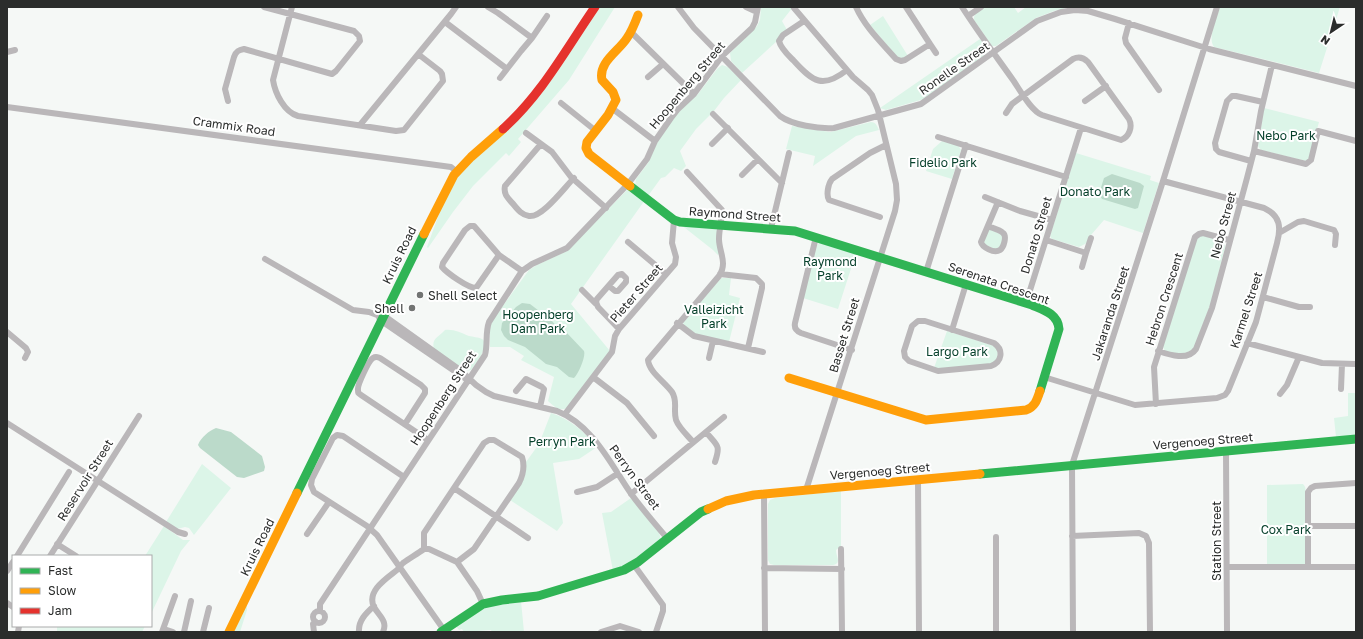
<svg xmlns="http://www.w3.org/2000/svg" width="1363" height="639" viewBox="0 0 1363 639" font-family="'Golos Text',sans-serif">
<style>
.green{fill:#dcf5e8}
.water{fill:#bbdaca}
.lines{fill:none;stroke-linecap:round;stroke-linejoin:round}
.street{stroke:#bab7b9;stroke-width:6}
.fast{stroke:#30b455;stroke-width:9}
.slow{stroke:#ff9f0a;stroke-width:9}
.jam{stroke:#e5322d;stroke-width:9}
.poi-dot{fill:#727473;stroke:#fff;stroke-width:1.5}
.labels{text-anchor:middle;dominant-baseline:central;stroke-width:4;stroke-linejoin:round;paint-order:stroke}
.street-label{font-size:12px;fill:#2b2d2c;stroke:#fff}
.park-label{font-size:12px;fill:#07412c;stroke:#fff}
.poi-label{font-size:12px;fill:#2b2d2c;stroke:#fff;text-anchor:start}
</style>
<rect width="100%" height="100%" fill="#f5f8f6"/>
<path class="green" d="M 600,7 L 615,7 L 569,80 L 518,139 L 521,142 L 509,156 L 506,153 L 473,186 L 453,212 L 428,248 L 427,247 L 446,195 L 460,173 L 511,125 Z
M 761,7 L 793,7 L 782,21 L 787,30 L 777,41 L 742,73 L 731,61 L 730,53 L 757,26 L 760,20 Z
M 985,7 L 1014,7 L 1018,13 L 1026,7 L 1070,7 L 1054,11 L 1036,18 L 996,46 L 992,46 L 974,20 C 973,13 980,10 985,7 Z
M 1220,7 L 1340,7 L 1319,73 L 1214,47 C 1207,38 1217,17 1220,7 Z
M 883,16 L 908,56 L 904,58 L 898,58 L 870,25 Z
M 980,39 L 987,48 L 986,54 L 924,99 L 886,110 L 880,108 Z
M 722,65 L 728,67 L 741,80 L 724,98 L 714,111 L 696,129 L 680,151 L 686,166 L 681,171 L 674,168 L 665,177 L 661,178 L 648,196 L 635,186 L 636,179 L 648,163 L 657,143 L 677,113 L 698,94 L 717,69 Z
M 1264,108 L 1319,122 L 1309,158 L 1306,161 L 1261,150 L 1258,146 Z
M 871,122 C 876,122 877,126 879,130 L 856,136 L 813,166 L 815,156 L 786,149 L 792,126 L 830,132 Z
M 942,141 L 958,145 L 961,150 L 952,179 L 926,171 L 933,149 Z
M 1076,153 L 1151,176 L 1150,180 L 1159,183 L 1143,233 L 1104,220 L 1091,235 L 1090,235 L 1087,243 L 1079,247 L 1052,239 L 1050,236 Z
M 627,190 L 629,190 L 645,200 L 571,304 L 610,351 L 567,408 C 558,412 554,406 548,401 L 554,377 L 521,360 L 524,356 L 510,347 L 490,347 L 490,329 L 491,322 L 529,270 L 537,265 L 567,251 Z
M 680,224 L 715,228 L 717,231 L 720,253 L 718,255 L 713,250 Z
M 989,229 L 1003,235 L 1001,247 L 997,250 L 983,244 Z
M 1202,235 C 1210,238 1224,238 1225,247 L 1211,303 L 1194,348 C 1185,356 1176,354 1165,351 L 1163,347 L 1197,238 Z
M 820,242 L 856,253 L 838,309 L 803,298 L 816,246 Z
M 721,278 L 731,278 L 729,295 L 740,298 L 729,342 C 715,339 690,338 683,323 Z
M 445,330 C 454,329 461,333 469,336 C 473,337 478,337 482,339 C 491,344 476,364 471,370 L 464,371 L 434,349 C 431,338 439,337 445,330 Z
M 947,331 L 995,346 L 998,351 L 997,359 L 992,364 L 943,369 L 934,368 Z
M 1348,393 L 1356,393 L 1356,435 L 1336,437 L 1334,418 L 1348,416 Z
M 551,413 C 570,419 585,432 597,447 L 579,459 L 553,463 L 563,523 L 557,531 L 510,500 L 526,462 L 539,444 Z
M 202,464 L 231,488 L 194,535 L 189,528 L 185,527 L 177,529 L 166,522 Z
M 1303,484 C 1307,488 1305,490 1305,495 L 1305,564 L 1267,564 L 1267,485 Z
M 841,491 L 841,546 L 836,550 C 836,557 842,563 833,565 L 774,565 L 770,564 L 768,560 L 768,504 L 770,500 L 775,498 Z
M 631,498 L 659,533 L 660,536 L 660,539 L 641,555 L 613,571 L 602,513 L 611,512 Z
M 164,526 L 183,540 L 190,540 L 181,551 L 151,614 L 151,556 L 145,556 Z
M 521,601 L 524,632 L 492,632 L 491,630 L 464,632 L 462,629 L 459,630 L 455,625 L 486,607 Z
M 247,605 L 247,610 L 240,632 L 232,632 Z
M 57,626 L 145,626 L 142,632 L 57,632 Z"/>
<path class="water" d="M 1112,174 L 1140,183 L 1144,186 L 1138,208 L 1135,209 L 1102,199 L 1099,194 L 1104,178 Z
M 522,303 L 530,304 L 551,320 L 560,330 L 566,332 L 584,351 C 586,356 579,373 574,378 L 569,377 L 557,367 L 546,364 L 525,347 L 508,340 L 504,336 L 501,330 L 502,323 L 516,307 Z
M 216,428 L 231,432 L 262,456 L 265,467 L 264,471 L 244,478 L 237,477 L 200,448 L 198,445 C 201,437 209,431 216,428 Z"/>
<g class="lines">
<path class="street" d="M 292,7 L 273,80 C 275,93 284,112 298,116 L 396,131 L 404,130 L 443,81 L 442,74 L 440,71 L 418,54
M 488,7 L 498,13 L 532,38
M 678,7 L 694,28 L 780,116 C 792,125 819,129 834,128 L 921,104 L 1037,21 L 1061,12 L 1075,10 L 1088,11 L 1115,19 L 1209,49 L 1356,86
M 746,7 L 757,12
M 856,7 C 865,27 881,42 896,59 L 901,61 L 905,60 L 930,44 L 906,7
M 962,7 C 978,32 996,56 1013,80 C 1020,90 1031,111 1042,115 L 1121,140 C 1129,137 1133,127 1129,119 L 1088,62 C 1084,58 1079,56 1073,59 L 1012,104 L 1006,113
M 794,8 L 853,77 L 868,90 L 872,95 L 878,110 L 896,184 L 897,200 L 895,211 L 806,490
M 968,16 L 981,7
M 804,21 L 783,35 L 779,41 C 781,49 788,55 794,61 C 813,82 823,89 847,70
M 445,22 L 507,69
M 1129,23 L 1125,38 L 1126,43 L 1159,90
M 631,32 L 694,94
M 930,44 L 936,53
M 7,52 L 15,50
M 648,77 L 663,64
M 500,78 L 521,51 L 532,38 L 547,16
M 228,101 L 225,89 L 234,57 C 236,51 239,50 244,49 L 332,74 L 336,71 L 360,41 L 359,36 L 354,31 L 264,7
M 1085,101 L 1106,86
M 561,103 L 596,131
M 7,107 L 451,167 L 456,171
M 613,109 L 655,141
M 713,114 L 782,183
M 360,125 L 451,14 L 456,7
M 526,133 L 552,152 L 571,177 L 606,208
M 938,137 L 1066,177
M 541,144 L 505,186 C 503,195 509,199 514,205 C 518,210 522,215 529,216 C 542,218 564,188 574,178
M 712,144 L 728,128
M 1254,151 L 1306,164 L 1311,160 L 1318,131 L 1356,141
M 1251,161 L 1219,152 L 1216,149 L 1215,143 L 1227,101 L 1232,96 L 1236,96 L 1263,102
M 687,172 L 722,210 C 722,220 719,229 719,239 C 719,252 728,263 719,276 L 648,360 C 649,372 665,382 672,392 C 678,401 673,410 676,420 C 679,428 688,436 693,442
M 742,175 L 758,159
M 985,197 L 1020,211 L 1052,220
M 880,217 L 829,200 C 826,195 828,184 832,179 L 870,153 L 886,145
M 988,226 C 992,228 999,229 1003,233 C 1007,236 1004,247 1000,250 C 994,254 982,247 981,242 L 998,202
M 771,228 L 789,153
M 1279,233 L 1298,222 L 1304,221 L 1334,230 L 1336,234 L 1335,245
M 816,237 L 795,323 C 794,328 796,331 801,333 L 852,350
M 1046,240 L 1086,253 L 1082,267
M 628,242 L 666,274
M 1086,253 L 1091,238
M 499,255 L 476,288 C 468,288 447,273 442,267 L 443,263 L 465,230 L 470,226 L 474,226 L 499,255 L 522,271
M 265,259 L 353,310 L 369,312 L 377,315 L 383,315 L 460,370 L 476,385 L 486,392 L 494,396 L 557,411 C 593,425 611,465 632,495 C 643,510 655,524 667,538
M 926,272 L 966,145
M 720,274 L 756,278 L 762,284 L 762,288 L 748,348
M 609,286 L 615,291 L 618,291 L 626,282 L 626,278 L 622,274 L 618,275 L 597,299 L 596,302 L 598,307 L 619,329
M 582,290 L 596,304
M 1263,297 L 1299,307 L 1310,307
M 1026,303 L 1081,128
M 379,317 L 380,320 L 469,381
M 918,321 L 925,321 L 994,343 C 1004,350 1002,362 991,366 L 938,371 L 909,361 L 905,357 L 904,351 L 912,326 Z
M 677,323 L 694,336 L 763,352
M 952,330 L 966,284
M 7,332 L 26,348 L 28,352 L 25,358
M 1247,343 L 1322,363 L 1356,364
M 1158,351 C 1170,355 1188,361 1196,349 L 1212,308 L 1247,178 L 1254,151 L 1261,111 L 1272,65
M 709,358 L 713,341
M 593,377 L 627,403 L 654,436
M 1044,377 L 1135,405 L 1217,398 L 1225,395 L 1228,391 L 1256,322 L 1277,243 C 1281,228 1281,216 1264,208 L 1163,181
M 1341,389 L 1342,364
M 516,391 L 526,379 L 542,387 L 544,389 L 540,407
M 1280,394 L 1287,385 L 1299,357
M 1156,404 L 1154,367 L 1195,237 L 1199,234 L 1203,233 L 1229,240
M 565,414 L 612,352 L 615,336 L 619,329 L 675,264 L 676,257 L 672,243 L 674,220
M 7,423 L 178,532 L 185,534
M 405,424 L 425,393 L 425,389 L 421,385 L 380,358 C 377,357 376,356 373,358 C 369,360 357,385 358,390 C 358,393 358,393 361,395 L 428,440
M 706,432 C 717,446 721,444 715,462
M 1226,451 L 1227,632
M 404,477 L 343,436 L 337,435 L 333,438 L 312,479 L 311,485 L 314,492 L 367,526 L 377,535 L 444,630
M 918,480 L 919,632
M 454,488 L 528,538
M 577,492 L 597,487 L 617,474
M 631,494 L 724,417
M 764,494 L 765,632
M 1307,526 L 1356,526
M 307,534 L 329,502
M 1072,536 L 1139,533 L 1146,536 L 1149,543 L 1150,632
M 996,537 L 996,632
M 57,544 L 76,556
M 424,549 L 424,533 L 484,443 L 489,440 L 494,440 L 522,457 C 525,466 523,475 519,483 L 474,549 L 457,562
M 841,549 L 842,632
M 17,556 L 69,472
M 50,556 L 139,416
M 634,565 L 663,605 L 663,611 L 656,632
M 1227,567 L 1356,567
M 1308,567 L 1308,492 L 1311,488 L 1315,486 L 1356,483
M 764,568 L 842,569
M 7,571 L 13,562
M 7,603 L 13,607
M 320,610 L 320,604 L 485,355 C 488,344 485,333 489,322 L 522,271 L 532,264 L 567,248 L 628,184 L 647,159 L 655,141 L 671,118 L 678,109 L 694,94 L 722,56 L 752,28 L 755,22 L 758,7
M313 617a6 6 0 1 1 12 0a6 6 0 1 1-12 0Z
M 164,629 L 173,632
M 18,632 L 19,626
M 162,632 L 175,596
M 184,632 L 191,601
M 203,632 L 209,608
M 314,632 L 313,624 L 315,621
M 359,632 C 358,621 366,613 374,606
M 383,632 C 388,621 379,616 374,607 C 366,591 387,578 397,570 C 399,568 401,565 403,563 C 410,558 417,554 424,549 L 429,549 L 457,562 L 477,591 L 483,604
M 601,632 L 620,626 L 639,632
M 1073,632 L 1072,465 L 1163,181 L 1217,7"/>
<path class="fast" d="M 630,186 L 674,220 L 680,222 L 795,231 L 1032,305 C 1044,310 1058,314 1059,329 L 1040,391
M 980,474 L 1356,439
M 297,493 L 424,234
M 441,632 L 483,604 L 502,600 L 538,596 L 624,570 L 638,562 L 701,512 L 708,509"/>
<path class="slow" d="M 630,186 L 589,154 L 586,148 L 587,142 L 608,115 L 616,100 L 613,92 L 602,80 C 598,62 619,51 627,38 C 632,31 635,23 638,15
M 424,234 L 454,175 L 471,157 L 503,129
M 789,378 L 926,420 L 1026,410 C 1035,407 1037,400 1040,391
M 708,509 L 726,501 L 754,495 L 980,474
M 229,632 L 297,493"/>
<path class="jam" d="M 503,129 C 542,94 566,49 595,7"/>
</g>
<g class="poi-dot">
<circle cx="420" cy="295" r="4"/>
<circle cx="412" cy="308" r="4"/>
</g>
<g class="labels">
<g class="street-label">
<text transform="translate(954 68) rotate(-35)">Ronelle Street</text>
<text transform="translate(687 85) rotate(-50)">Hoopenberg Street</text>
<text transform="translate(234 126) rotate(8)">Crammix Road</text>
<text transform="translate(735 214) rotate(4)">Raymond Street</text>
<text transform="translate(1223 225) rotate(-75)">Nebo Street</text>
<text transform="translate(1036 235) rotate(-73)">Donato Street</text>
<text transform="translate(399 255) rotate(-64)">Kruis Road</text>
<text transform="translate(999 283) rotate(19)">Serenata Crescent</text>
<text transform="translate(636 293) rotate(-49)">Pieter Street</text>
<text transform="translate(1164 299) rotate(-72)">Hebron Crescent</text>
<text transform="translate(1246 310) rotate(-72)">Karmel Street</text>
<text transform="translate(1110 313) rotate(-72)">Jakaranda Street</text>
<text transform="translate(844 335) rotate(-73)">Basset Street</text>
<text transform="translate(443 398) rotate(-57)">Hoopenberg Street</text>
<text transform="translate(1203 441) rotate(-5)">Vergenoeg Street</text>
<text transform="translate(880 471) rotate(-5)">Vergenoeg Street</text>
<text transform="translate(635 477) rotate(54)">Perryn Street</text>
<text transform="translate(85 480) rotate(-58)">Reservoir Street</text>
<text transform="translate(1216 541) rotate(-90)">Station Street</text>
<text transform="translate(257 547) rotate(-64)">Kruis Road</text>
</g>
<g class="park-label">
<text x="1286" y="135">Nebo Park</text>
<text x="943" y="162">Fidelio Park</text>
<text x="1095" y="191">Donato Park</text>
<text x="830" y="261">Raymond<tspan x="830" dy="14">Park</tspan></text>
<text x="714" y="309">Valleizicht<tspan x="714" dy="14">Park</tspan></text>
<text x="538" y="314">Hoopenberg<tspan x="538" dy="14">Dam Park</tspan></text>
<text x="957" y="351">Largo Park</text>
<text x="562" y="441">Perryn Park</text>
<text x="1286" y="529">Cox Park</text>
</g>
<g class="poi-label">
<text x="428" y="295">Shell Select</text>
<text x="404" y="308" text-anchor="end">Shell</text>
</g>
</g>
<rect width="1363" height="639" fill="none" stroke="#2b2d2c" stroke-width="16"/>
<rect x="12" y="555" width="140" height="72" fill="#ffffff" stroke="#aaabab"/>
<rect x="20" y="568" width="20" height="6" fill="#30b455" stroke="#aaabab"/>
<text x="48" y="575" font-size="12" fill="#2b2d2c">Fast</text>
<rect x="20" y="588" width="20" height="6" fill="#ff9f0a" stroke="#aaabab"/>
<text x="48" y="595" font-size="12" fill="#2b2d2c">Slow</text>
<rect x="20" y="608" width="20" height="6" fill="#e5322d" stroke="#aaabab"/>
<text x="48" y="615" font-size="12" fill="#2b2d2c">Jam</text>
<g transform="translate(1331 32) rotate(215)" stroke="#ffffff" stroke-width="3" paint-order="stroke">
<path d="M0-3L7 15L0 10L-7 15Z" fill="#2b2d2c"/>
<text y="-6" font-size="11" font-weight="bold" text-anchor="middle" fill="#2b2d2c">N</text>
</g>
</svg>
